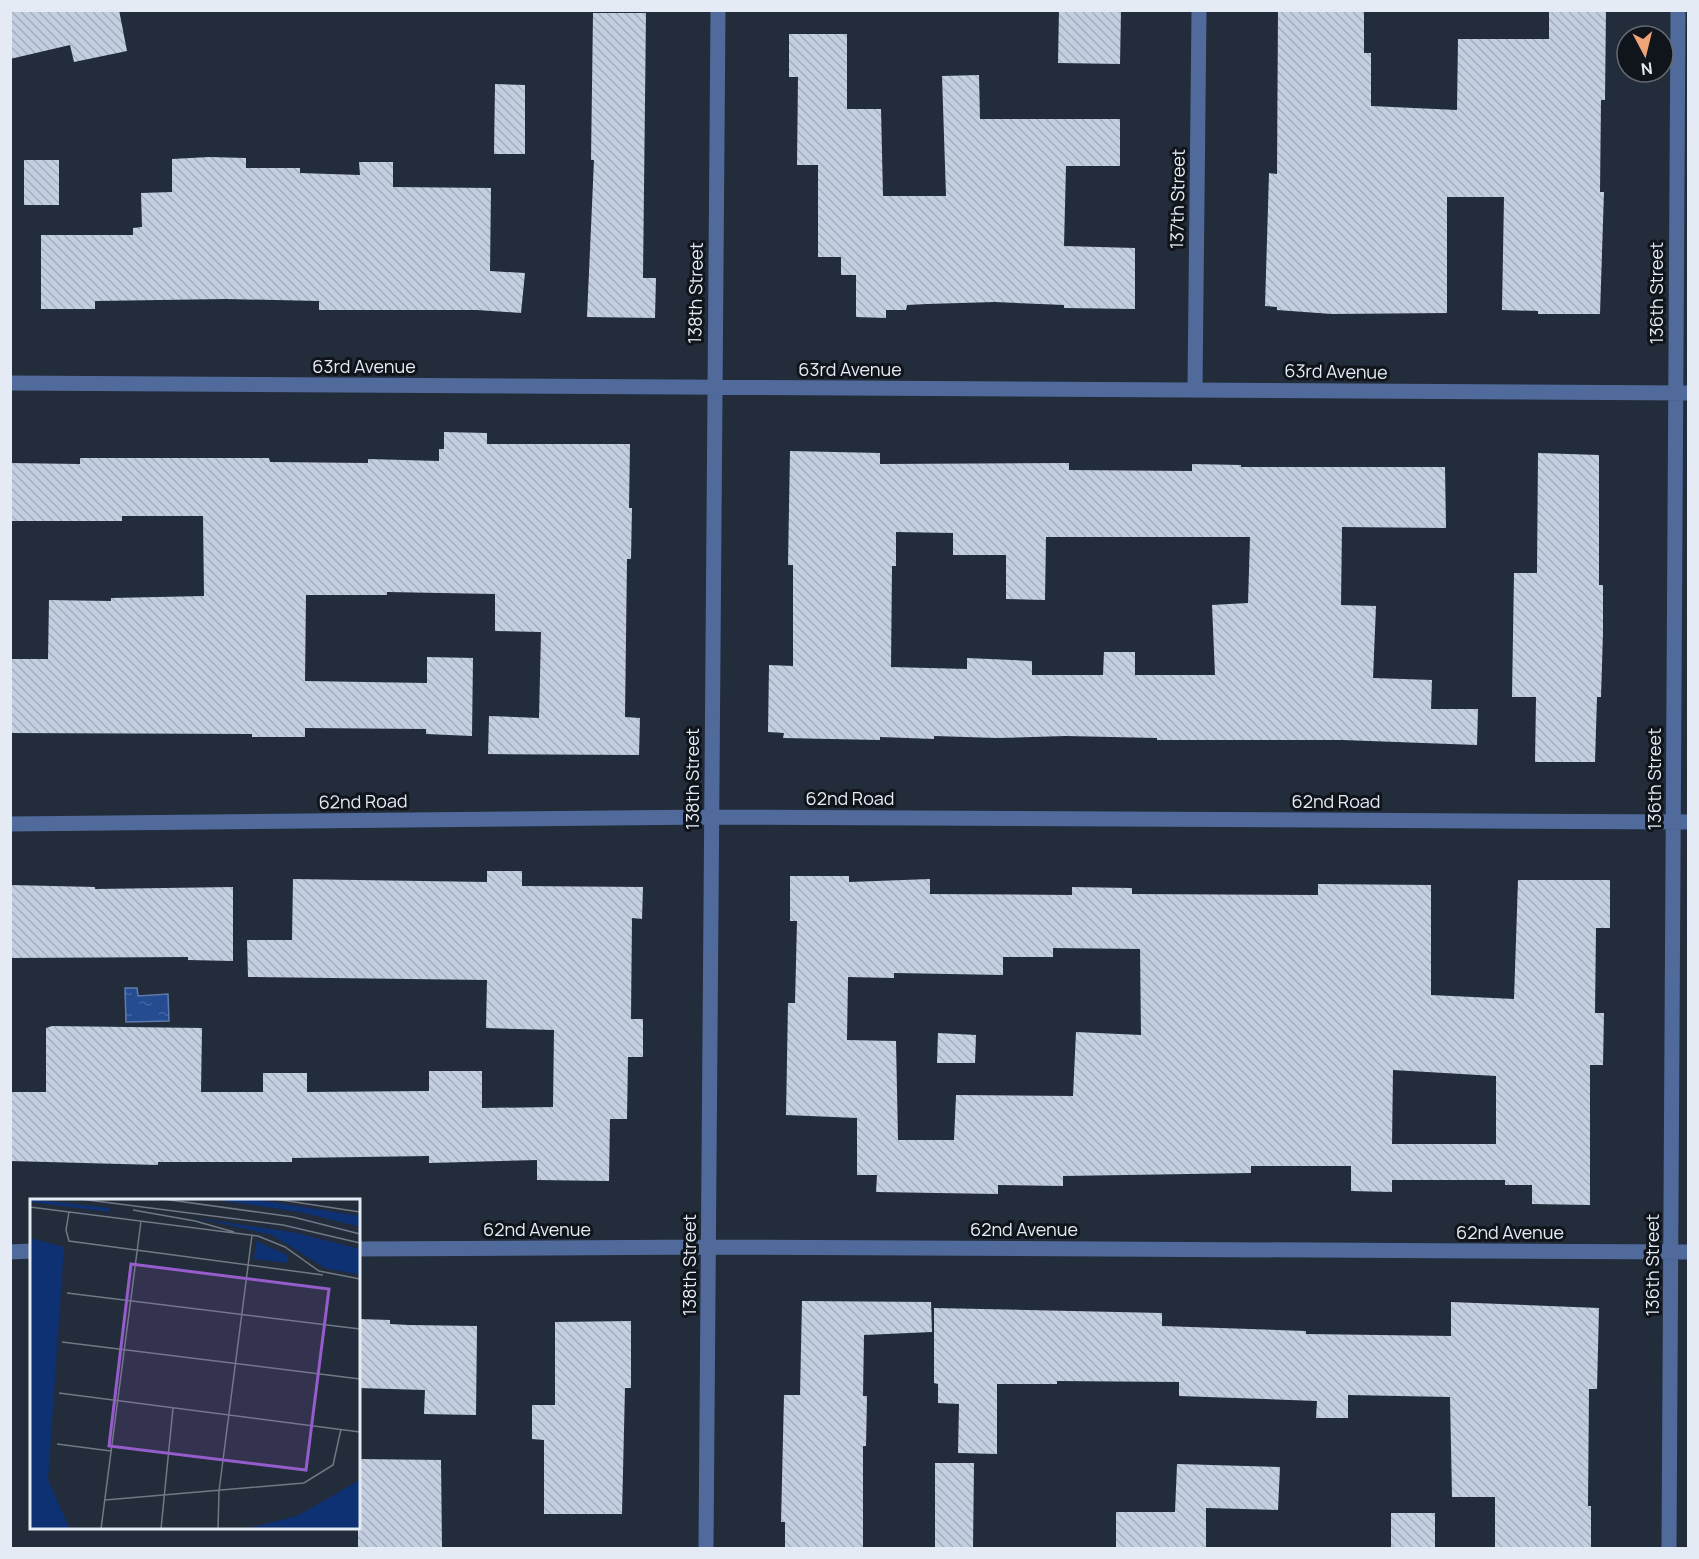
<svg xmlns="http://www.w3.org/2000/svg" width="1699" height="1559" viewBox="0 0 1699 1559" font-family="Manrope,sans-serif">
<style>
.water{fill:url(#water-ripples);stroke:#5f7bae;stroke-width:1.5}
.building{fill:url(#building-back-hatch);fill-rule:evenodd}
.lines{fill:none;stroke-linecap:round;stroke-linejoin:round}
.minor{stroke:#506b9b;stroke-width:15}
.labels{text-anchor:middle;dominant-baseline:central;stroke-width:6;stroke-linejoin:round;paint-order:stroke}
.street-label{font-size:18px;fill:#e5ebf5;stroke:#10141b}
.inset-road{fill:none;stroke:#717885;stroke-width:1.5}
.view{fill:#965ccc;fill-opacity:0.15;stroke:#965ccc;stroke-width:3}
.inset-edge{fill:none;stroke:#e5ebf5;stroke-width:3}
</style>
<defs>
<pattern id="water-ripples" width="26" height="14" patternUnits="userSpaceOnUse" patternTransform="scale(1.5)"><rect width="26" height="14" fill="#254b90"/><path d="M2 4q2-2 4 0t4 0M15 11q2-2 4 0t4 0" fill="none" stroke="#4465a0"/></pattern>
<pattern id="building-back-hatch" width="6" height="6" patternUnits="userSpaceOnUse" patternTransform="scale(1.5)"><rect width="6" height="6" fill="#c3cfe1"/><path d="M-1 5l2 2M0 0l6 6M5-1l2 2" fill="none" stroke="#a4adbb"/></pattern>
</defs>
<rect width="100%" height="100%" fill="#232c3a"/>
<path class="water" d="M 125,988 L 137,988 L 138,996 L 168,994 L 169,1021 L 126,1022 Z"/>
<path class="building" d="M 10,10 L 119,10 L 127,51 L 74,62 L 70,45 L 10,59 Z
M 1059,10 L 1121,10 L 1120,64 L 1058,63 Z
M 1278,10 L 1364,10 L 1364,53 L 1371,53 L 1371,106 L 1457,110 L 1458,39 L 1549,39 L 1549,10 L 1606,10 L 1605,100 L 1601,100 L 1600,192 L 1604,192 L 1600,314 L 1538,314 L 1538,311 L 1502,310 L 1504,197 L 1447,197 L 1447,313 L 1332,314 L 1277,310 L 1277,307 L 1265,306 L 1269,173 L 1277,174 Z
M 593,13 L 646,13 L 643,278 L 656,278 L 655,318 L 587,317 L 594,160 L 591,160 Z
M 789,34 L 847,34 L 847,109 L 881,109 L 883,196 L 946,196 L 942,76 L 979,75 L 980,119 L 1120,119 L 1120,166 L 1066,166 L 1064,246 L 1135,248 L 1135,309 L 1064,308 L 1064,305 L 995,302 L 927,304 L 907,305 L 906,310 L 886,310 L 886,318 L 856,317 L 856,275 L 841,275 L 841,257 L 818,257 L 818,165 L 797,165 L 798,77 L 789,77 Z
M 495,84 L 525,85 L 525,154 L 494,154 Z
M 209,157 L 246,158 L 246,168 L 300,168 L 300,173 L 360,175 L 359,162 L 393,162 L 393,187 L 491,188 L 490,271 L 525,273 L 521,313 L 477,310 L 319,310 L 319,301 L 226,299 L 95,301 L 95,309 L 41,309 L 41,235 L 133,235 L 133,228 L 142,227 L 141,193 L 172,192 L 172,159 Z
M 24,160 L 59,160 L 59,205 L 24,205 Z
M 444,432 L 487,433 L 487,444 L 630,444 L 629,508 L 632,508 L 631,559 L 627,559 L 625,717 L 640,718 L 639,755 L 488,754 L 489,716 L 539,718 L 541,632 L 495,631 L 495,594 L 387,592 L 387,595 L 306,595 L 305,681 L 427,683 L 427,657 L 473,658 L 472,736 L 426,734 L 426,729 L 305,728 L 305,737 L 252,737 L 252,734 L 10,733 L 10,659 L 48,659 L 49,600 L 111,601 L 111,598 L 204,596 L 203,516 L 122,516 L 122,521 L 10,521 L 10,463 L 80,464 L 80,458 L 269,458 L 270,462 L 368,463 L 368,459 L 439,461 L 439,449 L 444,449 Z
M 790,451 L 880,453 L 880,464 L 1069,463 L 1069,470 L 1192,471 L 1192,464 L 1241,465 L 1241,467 L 1445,467 L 1446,528 L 1342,527 L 1341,605 L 1376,606 L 1373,678 L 1432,680 L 1431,709 L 1478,709 L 1477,745 L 1343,740 L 1157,740 L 1157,738 L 1066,736 L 997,738 L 934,736 L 934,739 L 880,737 L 880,740 L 783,738 L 784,733 L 768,732 L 769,665 L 793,666 L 793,565 L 788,565 ZM 896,532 L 953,533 L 953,555 L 1006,555 L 1006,599 L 1045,600 L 1046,537 L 1250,537 L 1248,603 L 1212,605 L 1215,675 L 1135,675 L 1135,652 L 1104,652 L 1103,675 L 1032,675 L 1032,661 L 967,658 L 967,669 L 891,667 L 892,566 L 896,566 Z
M 1538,453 L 1599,455 L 1599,585 L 1603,585 L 1603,632 L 1601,697 L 1597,697 L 1595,762 L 1535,762 L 1536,697 L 1512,697 L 1514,573 L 1537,573 Z
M 487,871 L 522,871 L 522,886 L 643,887 L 642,919 L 632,918 L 631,1019 L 643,1019 L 643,1057 L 628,1057 L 627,1119 L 610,1119 L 609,1181 L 537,1180 L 537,1160 L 429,1163 L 429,1156 L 292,1158 L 292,1162 L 158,1162 L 158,1165 L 10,1161 L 10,1092 L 46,1092 L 46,1028 L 52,1026 L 202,1028 L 201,1092 L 263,1092 L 263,1073 L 307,1073 L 307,1092 L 429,1091 L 429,1071 L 482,1071 L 482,1108 L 553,1107 L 554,1030 L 486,1028 L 487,980 L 248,977 L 247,940 L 292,940 L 293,879 L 487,882 Z
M 790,876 L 849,876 L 849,882 L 930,879 L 930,894 L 1072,895 L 1072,887 L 1132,888 L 1132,894 L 1318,895 L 1318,884 L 1431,885 L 1431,995 L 1514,999 L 1518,880 L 1610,880 L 1610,928 L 1596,928 L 1595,1013 L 1604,1013 L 1603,1065 L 1590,1065 L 1590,1205 L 1532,1204 L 1532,1185 L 1505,1185 L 1505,1180 L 1392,1180 L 1392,1192 L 1351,1191 L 1351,1166 L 1251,1166 L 1251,1173 L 1063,1176 L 1063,1186 L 998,1185 L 998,1194 L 876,1192 L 877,1175 L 857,1175 L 857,1118 L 786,1115 L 788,1003 L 795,1003 L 797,921 L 790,921 ZM 1053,948 L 1140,949 L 1141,1035 L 1076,1032 L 1073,1096 L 956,1095 L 954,1140 L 898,1140 L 896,1041 L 847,1040 L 848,977 L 894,978 L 894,973 L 1003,975 L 1003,957 L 1053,957 ZM 1393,1070 L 1496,1076 L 1496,1144 L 1392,1144 Z
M 10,885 L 95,887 L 95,889 L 233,887 L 233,961 L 188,960 L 188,957 L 10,958 Z
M 938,1033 L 976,1035 L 975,1063 L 937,1063 Z
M 802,1301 L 931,1302 L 932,1332 L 864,1335 L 863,1396 L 867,1396 L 866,1446 L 863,1446 L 863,1548 L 785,1548 L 785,1522 L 781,1522 L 784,1395 L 800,1395 Z
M 1451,1302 L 1599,1308 L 1597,1389 L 1589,1389 L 1588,1506 L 1591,1506 L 1591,1548 L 1495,1548 L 1495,1497 L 1452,1497 L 1450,1397 L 1348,1395 L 1348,1418 L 1316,1418 L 1317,1401 L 1179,1396 L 1179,1382 L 1057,1381 L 1057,1384 L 997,1384 L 997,1454 L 958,1453 L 959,1404 L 938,1403 L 938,1384 L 934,1383 L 934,1308 L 1162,1313 L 1162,1326 L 1306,1331 L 1306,1334 L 1451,1336 Z
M 358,1319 L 390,1320 L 390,1324 L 409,1325 L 477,1326 L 476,1415 L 424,1414 L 425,1390 L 358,1388 Z
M 631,1321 L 631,1388 L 625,1388 L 622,1514 L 544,1514 L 544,1440 L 532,1439 L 532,1405 L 555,1405 L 555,1322 Z
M 358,1459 L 441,1460 L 442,1548 L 358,1548 Z
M 935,1463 L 974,1463 L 973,1548 L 935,1548 Z
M 1177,1464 L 1280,1467 L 1278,1510 L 1206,1508 L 1206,1548 L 1116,1548 L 1116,1512 L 1175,1512 Z
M 1391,1513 L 1435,1513 L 1435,1548 L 1391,1548 Z"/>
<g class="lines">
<path class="minor" d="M 10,383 L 1688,393
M 1195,389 L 1199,10
M 10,824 L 711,817 L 1688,822
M 358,1249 L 709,1247 L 1688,1252
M 10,1252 L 32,1251
M 706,1548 L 718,10
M 1669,1548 L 1678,10"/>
</g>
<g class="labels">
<g class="street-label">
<text transform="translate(1177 199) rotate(-89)">137th Street</text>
<text transform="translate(695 293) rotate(-89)">138th Street</text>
<text transform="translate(1656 293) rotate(-90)">136th Street</text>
<text x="364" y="366">63rd Avenue</text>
<text x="850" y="369">63rd Avenue</text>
<text transform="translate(1336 371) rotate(1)">63rd Avenue</text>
<text transform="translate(692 779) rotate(-90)">138th Street</text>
<text transform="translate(1654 779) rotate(-90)">136th Street</text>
<text x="850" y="798">62nd Road</text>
<text transform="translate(363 801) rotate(-1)">62nd Road</text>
<text x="1336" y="801">62nd Road</text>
<text x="537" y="1229">62nd Avenue</text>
<text x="1024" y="1229">62nd Avenue</text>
<text x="1510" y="1232">62nd Avenue</text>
<text transform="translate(689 1265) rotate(-90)">138th Street</text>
<text transform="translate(1652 1265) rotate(-90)">136th Street</text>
</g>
</g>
<g transform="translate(30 1199)">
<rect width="330" height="330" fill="#232c3a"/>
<path d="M 0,0 L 79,9 L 80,13 L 0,3 ZM 180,0 L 222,0 L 330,17 L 330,28 L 270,13 ZM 167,19 L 262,33 L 330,50 L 330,76 L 295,69 L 242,36 Z" fill="#0d3173"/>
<path d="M 0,39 L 34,48 L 18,281 L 40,330 L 0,330 ZM 330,281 L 330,330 L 215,330 L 267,317 Z" fill="#0d3173"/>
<path d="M 226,42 L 257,56 L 258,64 L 224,60 Z" fill="#0d3173"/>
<path class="inset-road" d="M 50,0 L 253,26 L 330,44M 133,0 L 263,18 L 330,35M 245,0 L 330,13M 0,8 L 228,37 L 255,48 L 289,72 L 330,80M 103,11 L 165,22 L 204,33M 39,13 L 36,31 L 39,42 L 293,76M 37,94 L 330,130M 32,143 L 330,180M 29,194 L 330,233M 27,245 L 81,252M 75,301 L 274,284 L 303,266 L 311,230M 71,330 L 111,22M 131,330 L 143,209M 188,330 L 189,292 L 222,36"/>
<path class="view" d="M 101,65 L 299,90 L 276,271 L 79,247 Z"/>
<rect width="330" height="330" class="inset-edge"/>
</g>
<rect width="1699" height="1559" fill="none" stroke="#e5ebf5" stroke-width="24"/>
<g transform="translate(1645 54) rotate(173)"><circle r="28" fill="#10141b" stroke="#656a72" stroke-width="1.5"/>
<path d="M0-4.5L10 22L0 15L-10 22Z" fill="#efa376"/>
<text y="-9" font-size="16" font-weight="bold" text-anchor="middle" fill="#e5ebf5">N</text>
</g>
</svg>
